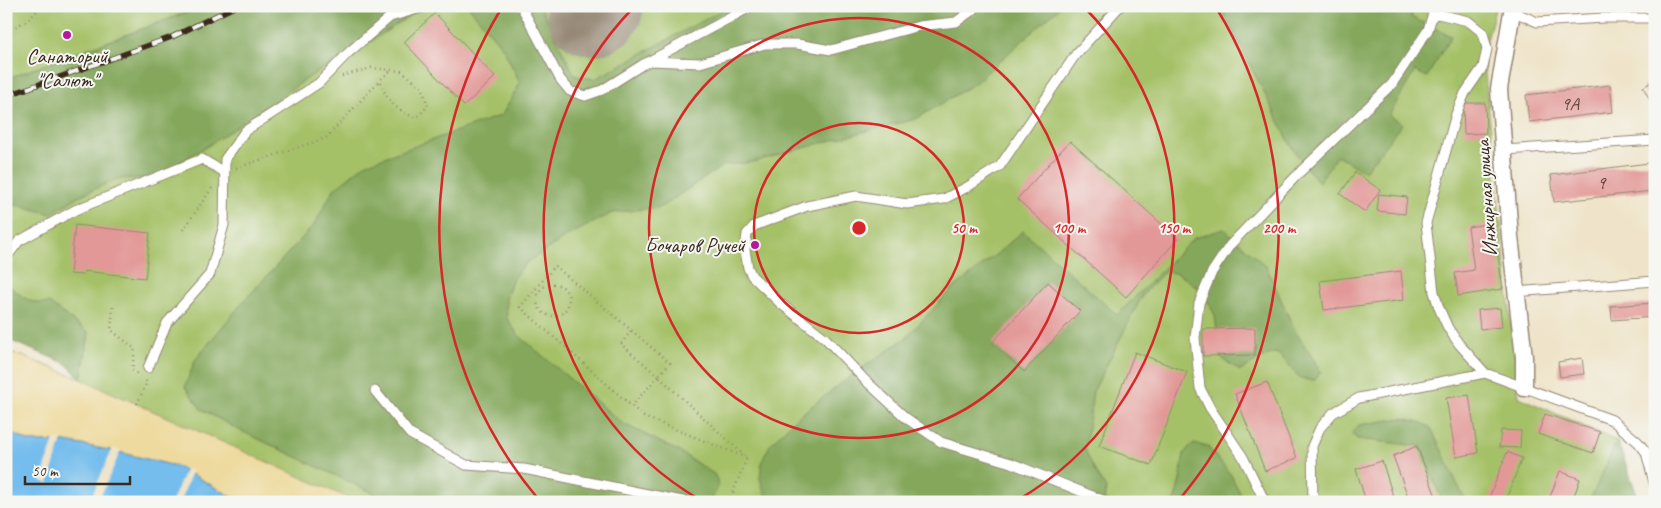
<svg xmlns="http://www.w3.org/2000/svg" width="1661" height="508" viewBox="0 0 1661 508" font-family="Caveat,sans-serif">
<style>
.green{fill:#a5c168;stroke:#707643}
.forest{fill:#84a75c;stroke:#60683d}
.sand{fill:#eeda9e;stroke:#94825e}
.water{fill:#75bded;stroke:#587486}
.pier{fill:#efe4c9}
.lines{fill:none;stroke-linecap:round;stroke-linejoin:round}
.runway{stroke:#958774;stroke-width:95}
.building{fill:#e29896}
.lane-casing{stroke:#958774;stroke-width:11}
.street-casing{stroke:#958774;stroke-width:19}
.path{stroke:#958774;stroke-width:2.5;stroke-dasharray:1 4;stroke-linecap:butt}
.lane{stroke:#fff;stroke-width:9}
.street{stroke:#fff;stroke-width:16}
.rail-casing{stroke:#3b2a1e;stroke-width:5.5}
.rail{stroke:#f6f6f2;stroke-width:4;stroke-dasharray:11;stroke-linecap:butt}
.ring{fill:none;stroke:#d62828;stroke-width:2.5}
.poi-dot{fill:#b5179e;stroke:#f6f6f2;stroke-width:2}
.labels{text-anchor:middle;dominant-baseline:central;stroke-width:4;stroke-linejoin:round;paint-order:stroke}
.number-label{font-size:19px;fill:#65463c}
.poi-label{font-size:21px;fill:#3b2a1e;stroke:#f6f6f2}
.street-label{font-size:21px;fill:#3b2a1e;stroke:#f6f6f2}
.centre{fill:#d62828;stroke:#f6f6f2;stroke-width:2.5}
.ring-label{font-size:15px;text-anchor:middle;font-weight:bold;fill:#d62828;stroke:#f6f6f2;stroke-width:4;stroke-linejoin:round;paint-order:stroke}
</style>
<rect width="100%" height="100%" fill="#f6f6f2"/>
<filter id="ink" filterUnits="userSpaceOnUse"><feTurbulence type="fractalNoise" baseFrequency=".02" numOctaves="2"/><feDisplacementMap in="SourceGraphic" scale="10" xChannelSelector="R" yChannelSelector="G"/><feConvolveMatrix kernelMatrix="1 2 1 2 8 2 1 2 1" color-interpolation-filters="sRGB"/></filter>
<filter id="wash" filterUnits="userSpaceOnUse"><feTurbulence type="fractalNoise" baseFrequency=".0096" numOctaves="4" result="noise"/><feDisplacementMap in="SourceGraphic" scale="20" xChannelSelector="R" yChannelSelector="G"/><feGaussianBlur stdDeviation="1.12" result="paint"/><feColorMatrix in="noise" values="0 0 0 0 0 0 0 0 0 0 0 0 0 0 0 0 0 1.4 0 .05"/><feComposite in="paint" operator="in"/></filter>
<g filter="url(#wash)">
<rect width="100%" height="100%" fill="#efe4c9"/>
<path class="green" d="M 6,6 L 199,6 L 188,12 L 6,79 Z
M 346,6 L 1496,6 L 1483,55 L 1519,397 L 1617,441 L 1637,495 L 1636,502 L 347,502 L 81,379 L 89,333 L 40,305 C 26,302 17,293 6,283 L 6,207 L 18,205 Z"/>
<path class="forest" d="M 199,6 L 424,6 L 364,46 L 314,74 L 206,147 L 153,178 L 117,179 L 79,196 L 51,214 L 18,205 L 6,207 L 6,79 L 188,12 Z
M 468,6 L 540,6 L 575,76 L 595,79 L 730,6 L 1061,6 L 975,83 L 916,119 L 847,136 L 753,162 L 724,165 L 661,207 L 612,213 L 567,236 L 526,263 L 512,281 L 506,299 L 507,318 L 518,335 L 622,423 L 678,451 L 714,474 L 719,484 L 711,502 L 617,502 L 595,494 L 581,502 L 392,502 L 237,429 L 201,409 L 185,387 L 195,360 L 242,303 L 314,225 L 334,189 L 365,164 L 502,115 L 520,83 L 503,48 Z
M 1220,6 L 1414,6 L 1411,17 L 1451,36 L 1427,77 L 1415,71 L 1389,115 L 1402,124 L 1364,172 L 1337,155 L 1319,182 L 1308,170 L 1293,149 Z
M 1224,229 L 1266,266 L 1295,331 L 1321,371 L 1315,380 C 1292,382 1293,363 1276,353 C 1263,355 1252,365 1240,371 L 1220,357 L 1215,315 L 1201,290 L 1179,274 L 1165,271 L 1143,294 L 1093,392 L 1085,450 L 1097,475 L 1106,488 L 1104,502 L 772,502 L 765,495 L 760,478 L 762,461 L 770,445 L 795,419 L 855,373 L 906,338 L 949,292 L 998,253 L 1023,231 L 1117,315 L 1194,238 Z
M 6,283 C 20,295 31,306 49,303 L 89,333 L 81,379 L 65,363 L 6,339 Z
M 1402,418 L 1420,422 L 1431,428 L 1466,502 L 1443,502 L 1419,446 L 1357,439 L 1352,433 L 1359,425 Z
M 1617,441 L 1637,495 L 1643,502 L 1589,502 Z
M 1192,444 L 1207,446 L 1231,475 L 1244,502 L 1174,502 L 1180,480 L 1184,453 Z"/>
<path class="sand" d="M 6,350 L 81,379 L 357,502 L 241,502 L 179,467 L 114,451 L 66,442 L 30,442 L 6,430 Z"/>
<path class="water" d="M 6,430 L 30,442 L 66,442 L 114,451 L 179,467 L 241,502 L 6,502 Z"/>
<path class="pier" d="M 54,440 L 62,440 L 48,483 L 41,481 Z
M 113,448 L 121,450 L 98,502 L 89,502 Z
M 186,468 L 192,471 L 180,502 L 172,502 Z"/>
<g class="lines">
<path class="runway" d="M 593,8 L 596,6"/>
</g>
<g id="blocks">
<path class="building" d="M 435,13 L 495,77 L 464,106 L 404,42 Z
M 1655,80 L 1655,109 L 1643,87 Z
M 1610,85 L 1613,112 L 1529,122 L 1526,95 Z
M 1463,103 L 1485,103 L 1486,133 L 1464,134 Z
M 1070,141 L 1178,239 L 1126,297 L 1017,199 Z
M 1649,163 L 1652,191 L 1554,202 L 1551,175 Z
M 1355,172 L 1380,190 L 1365,212 L 1340,194 Z
M 1379,194 L 1407,197 L 1405,214 L 1377,211 Z
M 1493,223 L 1503,289 L 1458,296 L 1455,273 L 1474,270 L 1468,227 Z
M 75,225 L 150,233 L 145,278 L 84,271 L 83,275 L 70,274 Z
M 1401,271 L 1404,300 L 1324,310 L 1320,281 Z
M 1048,282 L 1080,311 L 1024,372 L 992,343 Z
M 1655,303 L 1655,317 L 1612,320 L 1611,306 Z
M 1500,308 L 1502,327 L 1480,329 L 1478,310 Z
M 1255,328 L 1255,355 L 1203,356 L 1203,329 Z
M 1135,352 L 1187,372 L 1151,465 L 1099,446 Z
M 1582,358 L 1584,374 L 1560,377 L 1558,362 Z
M 1267,382 L 1297,458 L 1265,471 L 1235,394 Z
M 1469,395 L 1478,453 L 1456,457 L 1446,398 Z
M 1545,414 L 1600,432 L 1593,453 L 1538,434 Z
M 1501,430 L 1521,431 L 1520,448 L 1499,447 Z
M 1417,446 L 1438,502 L 1410,502 L 1393,456 Z
M 1507,452 L 1522,458 L 1505,502 L 1498,502 L 1489,498 Z
M 1382,461 L 1395,502 L 1366,502 L 1356,469 Z
M 1560,471 L 1580,479 L 1572,502 L 1548,502 Z"/>
</g>
</g>
<g filter="url(#ink)">
<use href="#blocks" fill-opacity="0" stroke="#958774" stroke-width="1"/>
<g class="lines">
<defs>
<path id="lane" d="M 521,6 L 560,79 L 570,91 L 585,96 L 602,90 L 642,65 L 752,6
M 1512,11 L 1537,22 L 1604,18 L 1655,18
M 1434,13 L 1468,21 L 1483,33 L 1487,49 L 1483,67 L 1465,93 L 1456,114 L 1426,223 L 1434,292 L 1439,308 L 1448,328 L 1459,344 L 1485,373
M 650,61 L 700,63 L 765,44 L 797,44 L 831,50 L 919,26 L 956,22 L 978,6
M 1504,150 L 1655,140
M 6,258 L 19,241 L 75,210 L 202,159 L 224,172
M 1515,292 L 1655,281
M 148,368 L 167,323 L 210,274 L 224,225 L 225,159 L 245,131 L 319,83 L 348,53 L 390,17 L 428,6
M 375,391 L 410,434 L 466,465 L 524,469 L 687,502
M 1107,502 L 1011,463 L 941,442 L 906,418 L 865,380 L 825,338 L 781,304 L 752,276 L 748,268 L 745,250 L 747,234 L 754,226 L 807,206 L 856,196 L 907,204 L 944,199 L 969,186 L 1000,166 L 1076,54 L 1120,6
M 1265,502 L 1243,457 L 1210,408 L 1200,388 L 1195,338 L 1199,303 L 1212,272 L 1230,245 L 1301,171 L 1392,84 L 1428,30 L 1435,6
M 1313,502 L 1312,446 L 1320,428 L 1333,413 L 1359,398 L 1485,373 L 1612,420 L 1638,442 L 1646,452 L 1655,486"/>
<path id="street" d="M 1513,6 L 1499,89 L 1510,237 L 1524,357 L 1524,388"/>
</defs>
<use href="#lane" class="lane-casing"/>
<use href="#street" class="street-casing"/>
<path class="path" d="M 6,29 C 21,26 32,18 41,6
M 342,76 L 371,68 L 401,71 L 422,87 L 428,106 L 416,118 C 395,109 387,102 380,80 L 391,70
M 236,168 L 326,138 L 380,80
M 183,230 L 212,188
M 555,266 L 670,363 L 658,376 L 747,458 L 644,417 L 520,307 Z
M537 300a16 16 0 1 1 32 0a16 16 0 1 1-32 0Z
M 113,307 L 111,330 L 135,349 L 132,370 L 139,375
M 631,331 L 621,344 L 658,376 L 632,406
M 137,404 L 147,382 L 143,379
M 729,502 L 747,458"/>
<use href="#lane" class="lane"/>
<use href="#street" class="street"/>
<defs>
<path id="rail" d="M 6,96 L 172,37 L 236,6"/>
</defs>
<use href="#rail" class="rail-casing"/>
<use href="#rail" class="rail"/>
</g>
</g>
<g class="ring">
<circle cx="859" cy="228" r="105"/>
<circle cx="859" cy="228" r="210"/>
<path d="M702 501A315 315 0 0 1 634 7M1084 7A315 315 0 0 1 1016 501"/>
<path d="M540 501A420 420 0 0 1 501 9M1217 9A420 420 0 0 1 1178 501"/>
</g>
<g class="poi-dot">
<circle cx="67" cy="35" r="5"/>
<circle cx="755" cy="245" r="5"/>
</g>
<g class="labels">
<g class="number-label">
<text x="1570" y="104">9А</text>
<text x="1601" y="183">9</text>
</g>
<g class="poi-label">
<text x="67" y="56">Санаторий<tspan x="67" dy="24">"Салют"</tspan></text>
<text x="745" y="245" text-anchor="end">Бочаров Ручей</text>
</g>
<g class="street-label">
<text transform="translate(1486 198) rotate(-94)">Инжирная улица</text>
</g>
</g>
<circle cx="859" cy="228" r="8" class="centre"/>
<g class="ring-label">
<text x="964" y="233">50 m</text>
<text x="1069" y="233">100 m</text>
<text x="1174" y="233">150 m</text>
<text x="1279" y="233">200 m</text>
</g>
<rect width="1661" height="508" fill="none" stroke="#f6f6f2" stroke-width="25"/>
<path d="M25 476v8h105v-8" fill="none" stroke="#3b2a1e" stroke-width="2.5"/>
<text x="32" y="476" font-size="15" fill="#3b2a1e" stroke="#f6f6f2" stroke-width="4" paint-order="stroke">50 m</text>
</svg>
